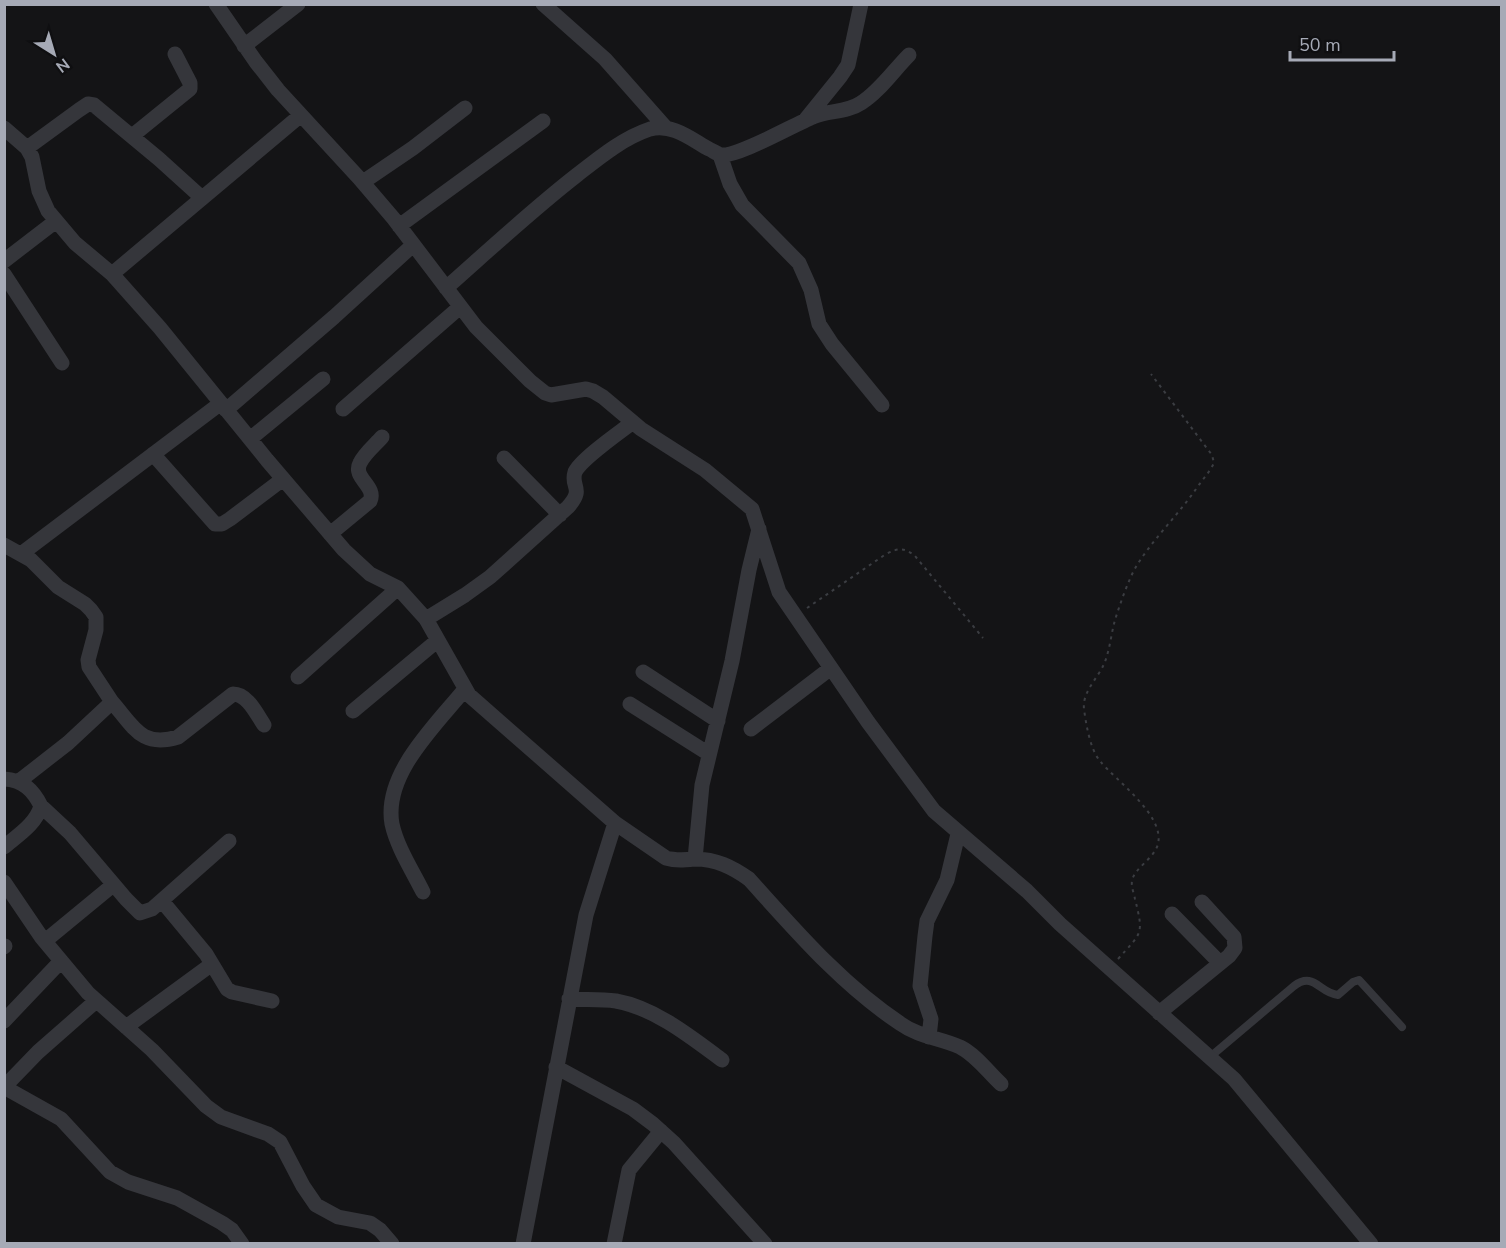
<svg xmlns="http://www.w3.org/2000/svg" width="1506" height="1248" viewBox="0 0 1506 1248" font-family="'Nunito Sans',sans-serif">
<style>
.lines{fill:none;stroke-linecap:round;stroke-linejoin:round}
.path{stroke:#3b3d42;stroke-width:2;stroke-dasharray:3 4.5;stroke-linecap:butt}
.service{stroke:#35363b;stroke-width:8}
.minor{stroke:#35363b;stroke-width:15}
</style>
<rect width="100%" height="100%" fill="#141416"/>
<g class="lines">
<path class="path" d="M 807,608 L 886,554 C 898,548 904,547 915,556 L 983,638
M 1118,959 C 1142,932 1144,935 1135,899 C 1134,894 1131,886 1132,881 C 1134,868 1154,859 1158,844 C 1165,815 1115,780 1100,761 C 1090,749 1086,724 1084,709 C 1082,692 1098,678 1104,664 C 1110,650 1111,634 1115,620 C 1120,604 1129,578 1137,565 C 1154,538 1178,515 1196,489 C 1202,480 1209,473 1214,463 L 1212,455 L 1151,374"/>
<path class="service" d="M 1210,1057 L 1294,986 C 1314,971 1319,993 1338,995 L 1353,982 L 1359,980 L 1402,1027"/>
<path class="minor" d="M 216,4 L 256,62 L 278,90 L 359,178 L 394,219 L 476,327 L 530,381 L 545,393 L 551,395 L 586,389 L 593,391 L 603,397 L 641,429 L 705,470 L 752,509 L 779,592 L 868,722 L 934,811 L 1027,891 L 1060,924 L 1234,1079 L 1371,1244
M 543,4 L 605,59 L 666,128
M 244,46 L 298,4
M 806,119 L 840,77 L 848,65 L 861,4
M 4,128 L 27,148 L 32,157 L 39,191 L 48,211 L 75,243 L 112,274 L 160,328 L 267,460 L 344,550 L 370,574 L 398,588 L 426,619 L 469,695 L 615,823 L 586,915 L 523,1244
M 132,136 L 190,89 L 190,83 L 175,54
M 27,148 L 79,110 L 88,104 L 94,105 L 159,159 L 201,197
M 720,155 L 730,184 L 742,205 L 799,263 L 811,290 L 819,324 L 832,344 L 882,405
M 363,182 L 413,148 L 465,108
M 399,226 L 543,121
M 4,261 L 56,221
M 4,274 L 62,363
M 112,274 L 301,115
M 446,288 C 489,250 532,210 577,175 C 600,157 623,138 650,129 C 672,123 691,139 709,149 C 712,150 717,154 721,155 C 738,157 795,124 813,117 C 829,110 846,113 861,103 C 879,92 894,70 909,55
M 343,409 L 460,307
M 226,410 L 334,317 L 413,245
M 250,439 L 323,379
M 153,454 L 215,524 L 222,524 L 230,519 L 283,479
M 504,458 L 560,515
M 330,534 L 370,501 C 377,486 352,478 360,463 C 364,454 375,445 382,437
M 4,545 L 31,560 L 58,587 L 85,604 L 91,610 L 96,617 L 96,630 L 88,660 L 89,667 L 112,702 L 68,743 L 18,782
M 21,554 L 221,403
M 426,619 L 465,595 L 490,577 L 568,507 C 585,488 570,487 575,472 C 581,459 620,432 633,422
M 643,672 L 718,721
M 298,677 L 398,588
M 112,702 C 134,727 141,748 178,737 L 233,694 C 248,694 257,715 264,725
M 630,704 L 709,754
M 353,711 L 438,640
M 751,729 L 831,668
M 4,779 C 23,780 33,790 41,806 C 36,824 18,835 4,847
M 41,806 L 70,833 L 126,899 L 140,913 L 152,909 L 229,841
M 615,823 L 666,858 C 676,861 685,860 695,859 C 716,859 732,867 749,879 C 796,931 842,985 901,1024 C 919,1037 940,1038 960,1047 C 976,1055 988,1072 1001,1084
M 695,859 L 702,785 L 732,661 L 749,570 L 759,529
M 4,882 L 42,938 L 88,993 L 152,1050 L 206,1106 L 221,1117 L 268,1134 L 280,1142 L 303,1186 L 316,1205 L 338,1217 L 370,1223 L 380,1230 L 392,1244
M 423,892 C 412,870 397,847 392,824 C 383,774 436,725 465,689
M 162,901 L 206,954 L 227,989 L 232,992 L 272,1001
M 1172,914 L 1220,963
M 45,941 L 113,885
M 4,947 L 5,946
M 569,999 C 584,1000 600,999 616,1001 C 655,1008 691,1037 722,1060
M 1159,1013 L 1229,956 L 1235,948 L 1234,937 L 1202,902
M 4,1021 L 61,961
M 126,1027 L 212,964
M 929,1037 L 931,1019 L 920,986 L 925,936 L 927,921 L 947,880 L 958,834
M 556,1067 L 633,1109 L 653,1124 L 674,1143 L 765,1244
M 4,1085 L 11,1091 L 61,1119 L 110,1172 L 128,1182 L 177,1198 L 222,1223 L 232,1230 L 242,1244
M 5,1086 L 38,1052 L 96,1001
M 614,1244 L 629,1170 L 661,1131"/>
</g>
<rect width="1506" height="1248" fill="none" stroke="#a6aab6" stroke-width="12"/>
<g transform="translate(54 54) rotate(143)" stroke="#0f0f11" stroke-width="4.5" paint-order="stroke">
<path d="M0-4.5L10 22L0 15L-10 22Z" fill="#a6aab6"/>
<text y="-9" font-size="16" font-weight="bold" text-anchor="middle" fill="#a6aab6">N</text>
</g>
<path d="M1290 51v9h104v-9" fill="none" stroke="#a6aab6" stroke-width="3"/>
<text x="1299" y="51" font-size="18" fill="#a6aab6" stroke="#0f0f11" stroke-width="4.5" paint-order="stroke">50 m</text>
</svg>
